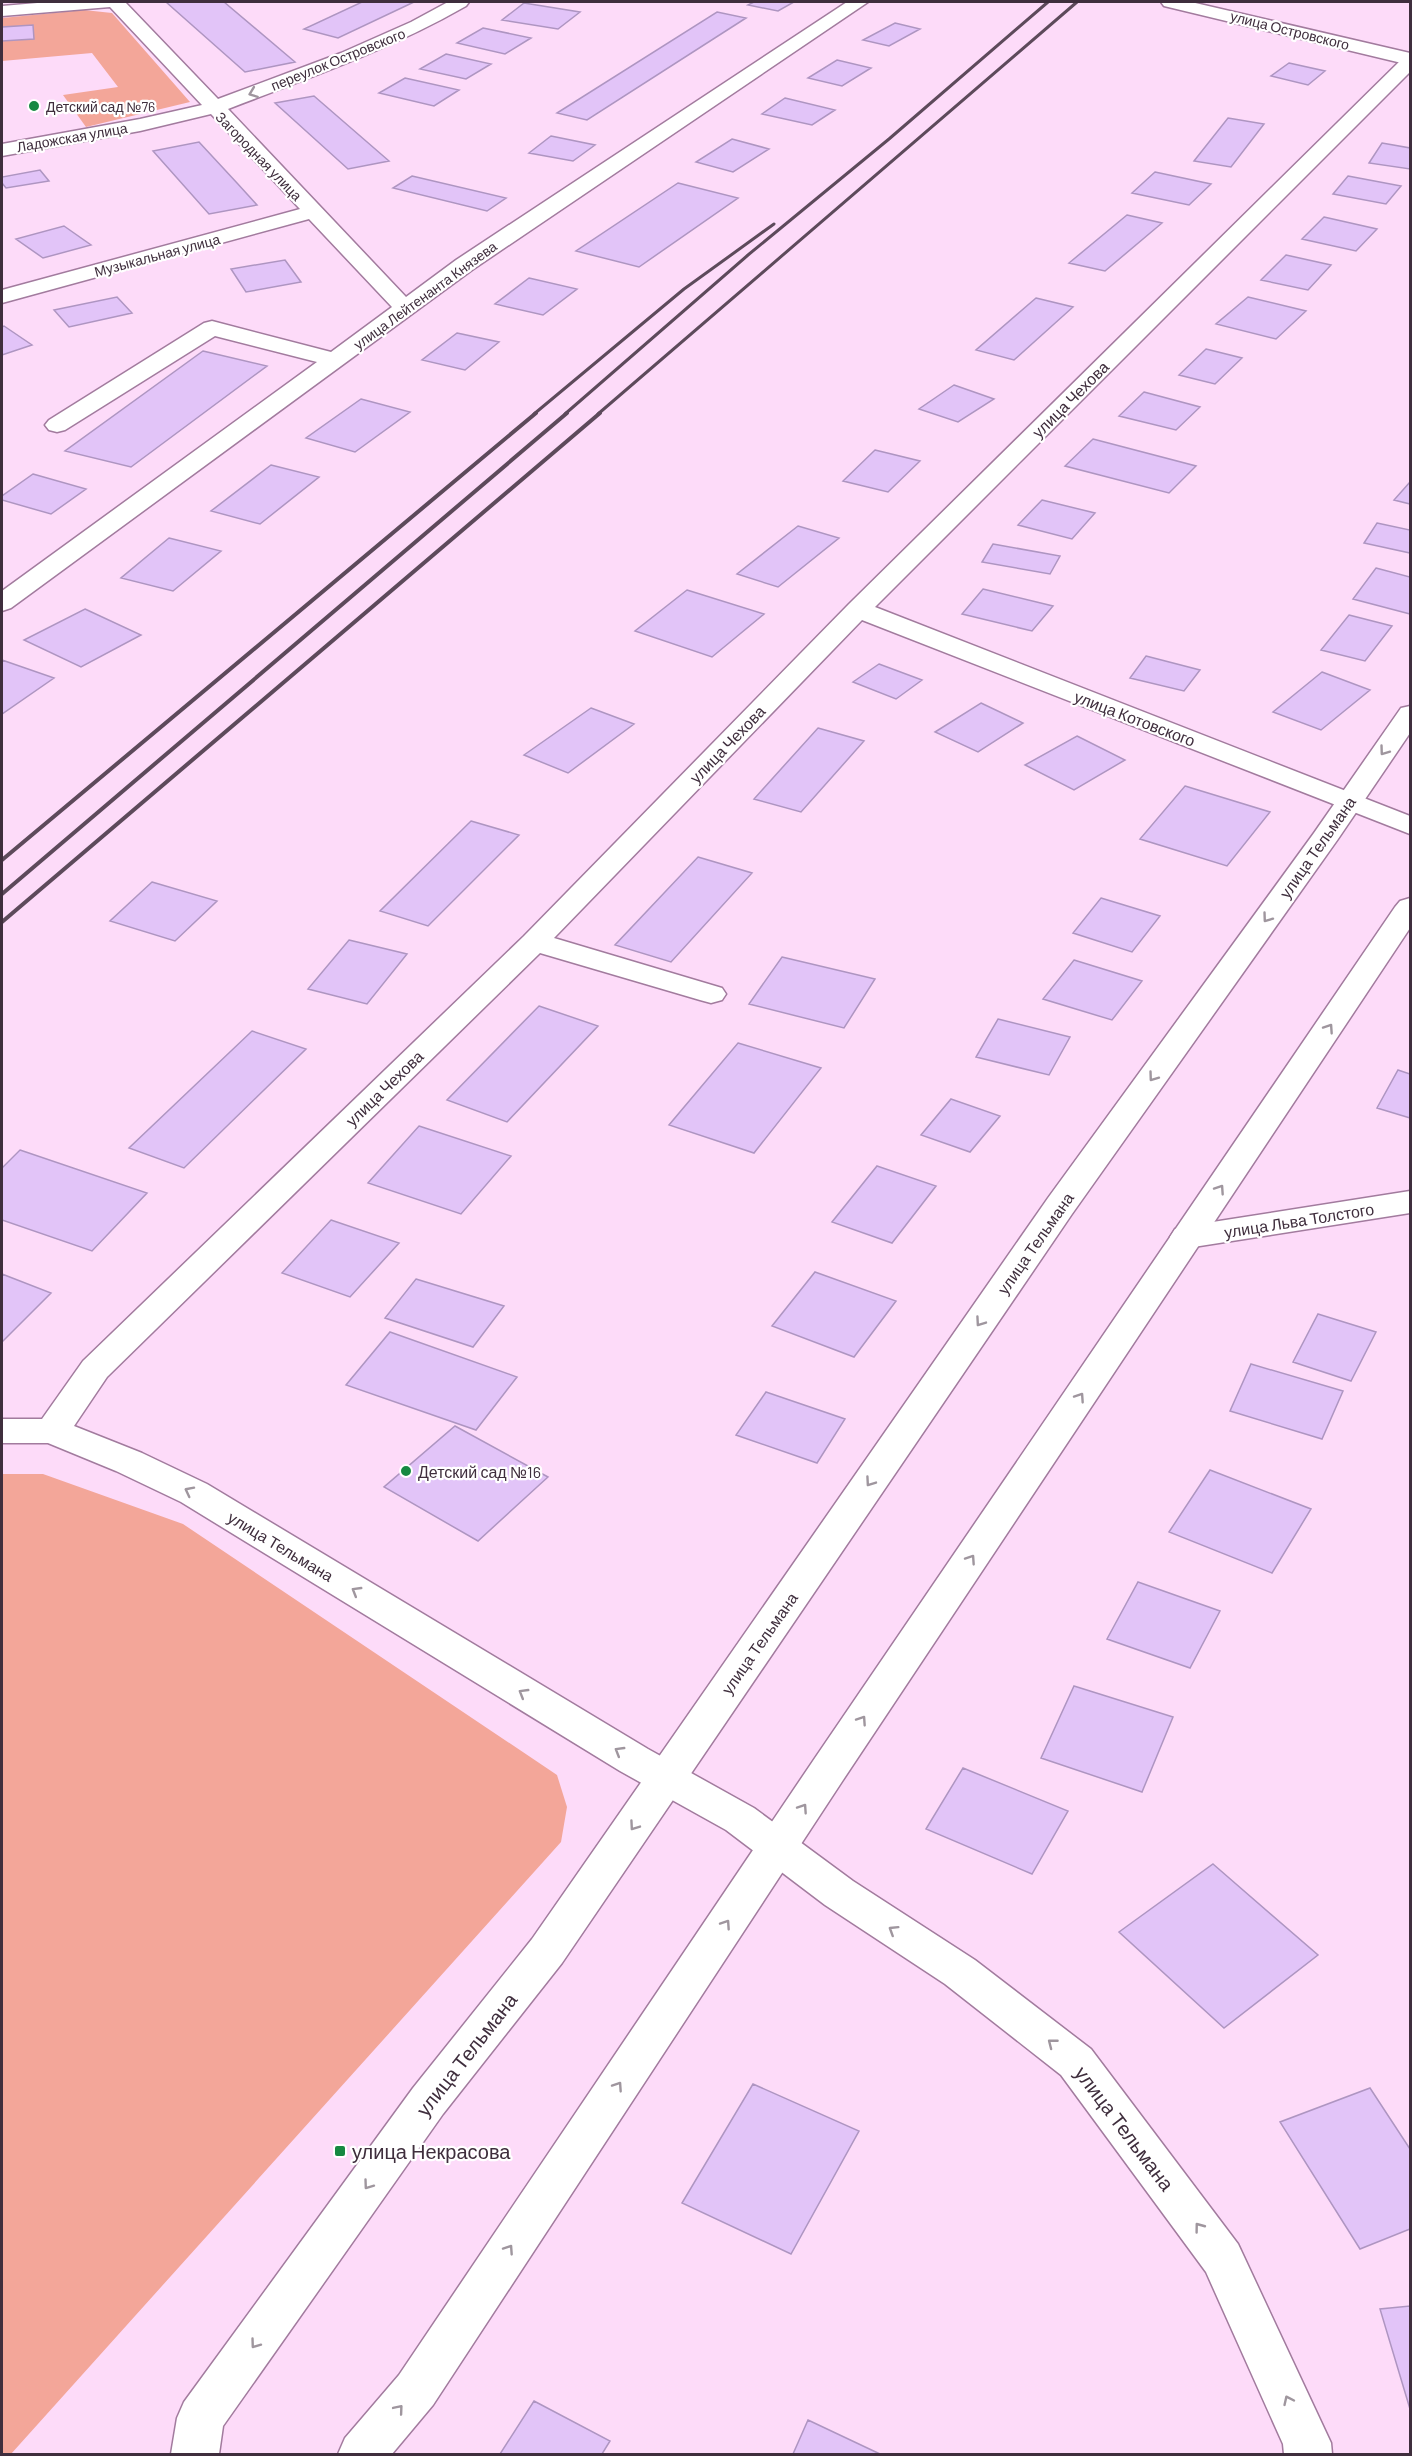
<svg xmlns="http://www.w3.org/2000/svg" width="1412" height="2456" viewBox="0 0 1412 2456" font-family="Barlow,sans-serif">
<style>
.green{fill:#f3a699}
.building{fill:#e2c4f8;stroke:#ae95c1;stroke-width:1.5}
.lines{fill:none;stroke-linecap:round;stroke-linejoin:round}
.minor-casing{stroke:#a27b9e;stroke-width:3}
.major-casing{stroke:#a27b9e;stroke-width:3}
.minor{fill:#fff;fill-rule:evenodd}
.major{fill:#fff;fill-rule:evenodd}
.rail-far1{stroke:#5d4a5b;stroke-width:3}
.rail{stroke:#5d4a5b;stroke-width:4}
.oneway{stroke:#9f969e}
.poi-dot{fill:#168942;stroke:#fff;stroke-width:2}
.labels{text-anchor:middle;dominant-baseline:central;stroke-width:4.5;stroke-linejoin:round;paint-order:stroke}
.far-street-label{font-size:14px;fill:#3f2e3d;stroke:#fff}
.far-poi-label{font-size:14px;fill:#3f2e3d;stroke:#fff;text-anchor:start}
.street-label{font-size:16px;fill:#3f2e3d;stroke:#fff}
.poi-label{font-size:16px;fill:#3f2e3d;stroke:#fff;text-anchor:start}
.near-street-label{font-size:20px;fill:#3f2e3d;stroke:#fff}
.near-poi-label{font-size:20px;fill:#3f2e3d;stroke:#fff;text-anchor:start}
</style>
<rect width="100%" height="100%" fill="#fddbf9"/>
<path class="green" d="M 84,10 L 112,13 L 190,102 L 86,127 L 63,95 L 118,87 L 92,53 L 2,61 L 2,18 Z
M 2,1474 L 43,1474 L 183,1524 L 557,1775 L 567,1807 L 561,1842 L 11,2454 L 2,2454 Z"/>
<path class="building" d="M 166,2 L 224,2 L 295,62 L 245,72 Z
M 362,2 L 414,2 L 338,38 L 304,29 Z
M 754,2 L 794,2 L 778,11 L 748,5 Z
M 524,3 L 580,12 L 558,29 L 502,20 Z
M 717,12 L 746,18 L 587,120 L 557,113 Z
M 895,23 L 920,29 L 889,46 L 863,40 Z
M 33,25 L 34,39 L 2,41 L 2,27 Z
M 483,28 L 531,38 L 505,54 L 457,43 Z
M 446,54 L 491,64 L 466,79 L 420,69 Z
M 837,60 L 871,68 L 842,86 L 808,78 Z
M 1289,63 L 1325,71 L 1308,85 L 1271,76 Z
M 405,78 L 459,90 L 434,106 L 379,93 Z
M 314,96 L 389,161 L 348,169 L 275,103 Z
M 785,98 L 835,110 L 812,125 L 762,114 Z
M 1228,118 L 1264,124 L 1231,167 L 1194,161 Z
M 551,136 L 595,145 L 573,161 L 529,153 Z
M 732,139 L 769,149 L 733,172 L 696,162 Z
M 199,142 L 237,183 L 257,205 L 209,214 L 153,151 Z
M 1382,143 L 1410,148 L 1410,169 L 1369,163 Z
M 40,170 L 49,181 L 6,188 L 2,183 L 2,177 Z
M 1155,172 L 1211,184 L 1189,205 L 1132,193 Z
M 412,176 L 506,198 L 487,211 L 393,188 Z
M 1348,176 L 1401,186 L 1386,204 L 1333,194 Z
M 678,183 L 738,198 L 639,267 L 576,251 Z
M 1127,215 L 1162,223 L 1105,271 L 1069,263 Z
M 1324,217 L 1377,229 L 1356,251 L 1302,239 Z
M 64,226 L 91,245 L 43,258 L 16,239 Z
M 1286,255 L 1331,265 L 1308,290 L 1261,280 Z
M 285,260 L 301,282 L 246,292 L 231,269 Z
M 529,278 L 577,289 L 543,315 L 495,304 Z
M 117,297 L 132,313 L 69,327 L 54,310 Z
M 1248,297 L 1306,311 L 1276,339 L 1216,324 Z
M 1036,298 L 1073,307 L 1014,360 L 976,350 Z
M 4,326 L 32,345 L 2,355 L 2,327 Z
M 457,333 L 499,342 L 465,370 L 422,360 Z
M 1206,349 L 1242,358 L 1215,384 L 1179,375 Z
M 203,351 L 267,366 L 131,467 L 65,451 Z
M 954,385 L 994,399 L 958,422 L 919,409 Z
M 1144,392 L 1200,407 L 1176,430 L 1119,416 Z
M 361,399 L 410,412 L 355,452 L 306,438 Z
M 1093,439 L 1196,466 L 1169,493 L 1065,466 Z
M 875,450 L 920,461 L 888,492 L 843,481 Z
M 271,465 L 319,477 L 260,524 L 211,511 Z
M 33,474 L 86,489 L 51,514 L 2,500 L 2,496 Z
M 1410,482 L 1410,504 L 1394,500 Z
M 1042,500 L 1095,513 L 1072,539 L 1018,525 Z
M 1377,523 L 1410,530 L 1410,553 L 1364,543 Z
M 798,526 L 839,538 L 778,587 L 737,574 Z
M 169,538 L 221,551 L 173,591 L 121,578 Z
M 993,544 L 1060,556 L 1050,574 L 982,562 Z
M 1376,568 L 1410,577 L 1410,614 L 1353,599 Z
M 983,589 L 1053,606 L 1032,631 L 962,614 Z
M 687,590 L 764,614 L 712,657 L 635,631 Z
M 85,609 L 141,635 L 81,667 L 24,640 Z
M 1349,615 L 1392,626 L 1365,661 L 1321,650 Z
M 1146,656 L 1200,670 L 1184,691 L 1130,678 Z
M 2,660 L 54,678 L 2,714 Z
M 879,664 L 922,680 L 896,699 L 853,682 Z
M 1322,672 L 1370,690 L 1321,730 L 1273,712 Z
M 981,703 L 1023,723 L 978,752 L 935,732 Z
M 591,708 L 634,724 L 568,773 L 524,755 Z
M 818,728 L 864,741 L 801,812 L 754,799 Z
M 1077,736 L 1125,760 L 1074,790 L 1025,765 Z
M 1185,786 L 1270,812 L 1227,866 L 1140,839 Z
M 471,821 L 519,835 L 428,926 L 380,911 Z
M 698,857 L 752,873 L 671,962 L 615,945 Z
M 152,882 L 217,901 L 175,941 L 110,921 Z
M 1101,898 L 1160,916 L 1132,952 L 1073,933 Z
M 349,940 L 407,954 L 367,1004 L 308,989 Z
M 782,957 L 875,979 L 844,1028 L 749,1004 Z
M 1074,960 L 1142,981 L 1112,1020 L 1043,999 Z
M 539,1006 L 598,1026 L 507,1122 L 447,1100 Z
M 998,1019 L 1070,1037 L 1049,1075 L 976,1057 Z
M 252,1031 L 306,1049 L 184,1168 L 129,1148 Z
M 738,1043 L 821,1068 L 754,1153 L 669,1125 Z
M 1398,1070 L 1410,1074 L 1410,1118 L 1377,1108 Z
M 951,1099 L 1000,1116 L 970,1152 L 921,1135 Z
M 419,1126 L 511,1156 L 461,1214 L 368,1183 Z
M 20,1150 L 147,1193 L 92,1251 L 2,1220 L 2,1168 Z
M 877,1166 L 936,1186 L 892,1243 L 832,1222 Z
M 331,1220 L 399,1243 L 350,1297 L 282,1273 Z
M 815,1272 L 896,1301 L 854,1357 L 772,1326 Z
M 2,1274 L 51,1293 L 2,1342 Z
M 416,1279 L 504,1306 L 473,1347 L 385,1318 Z
M 1318,1314 L 1376,1332 L 1351,1381 L 1293,1362 Z
M 390,1332 L 517,1377 L 476,1430 L 346,1385 Z
M 1251,1364 L 1343,1391 L 1322,1439 L 1230,1411 Z
M 766,1392 L 845,1419 L 817,1463 L 736,1435 Z
M 455,1426 L 548,1477 L 478,1541 L 384,1487 Z
M 1210,1470 L 1311,1509 L 1272,1573 L 1169,1532 Z
M 1138,1582 L 1220,1611 L 1190,1668 L 1107,1639 Z
M 1074,1686 L 1173,1717 L 1142,1792 L 1041,1758 Z
M 963,1768 L 1068,1811 L 1032,1874 L 926,1829 Z
M 1213,1864 L 1318,1955 L 1224,2028 L 1119,1932 Z
M 753,2084 L 859,2131 L 791,2254 L 682,2203 Z
M 1370,2088 L 1410,2149 L 1410,2229 L 1360,2249 L 1280,2122 Z
M 1410,2306 L 1410,2409 L 1380,2309 Z
M 534,2401 L 610,2441 L 602,2454 L 500,2454 Z
M 808,2420 L 880,2454 L 793,2454 Z"/>
<g class="lines">
<defs>
<path id="minor" d="M 49,2 L 125,2 L 218,99 L 341,53 L 411,22 L 448,2 L 469,2 L 466,6 C 391,49 309,78 228,109 L 406,297 L 456,260 L 847,2 L 868,2 L 472,270 L 11,608 L 2,611 L 2,591 L 317,362 L 215,336 L 65,430 L 57,432 L 49,430 L 45,425 L 49,420 L 204,323 L 212,321 L 331,352 L 392,307 L 309,219 L 2,303 L 2,290 L 300,209 L 211,114 L 140,131 L 2,156 L 2,144 L 140,119 L 202,105 L 110,7 L 2,16 L 2,6 Z
M 1410,56 L 1410,72 L 875,607 L 1410,816 L 1410,834 L 862,620 L 554,938 L 722,988 L 726,994 L 722,1000 L 711,1003 L 700,1000 L 540,953 L 107,1377 L 74,1426 L 142,1453 L 207,1484 L 648,1749 L 754,1808 L 853,1881 L 975,1960 L 1091,2049 L 1238,2244 L 1331,2443 L 1332,2454 L 1284,2454 L 1283,2444 L 1206,2272 L 1061,2075 L 945,1984 L 825,1905 L 726,1830 L 620,1771 L 181,1502 L 116,1471 L 48,1443 L 2,1443 L 2,1419 L 42,1419 L 83,1361 L 524,936 L 849,604 L 1403,58 Z
M 1410,1191 L 1410,1213 L 1187,1248 L 1175,1245 L 1170,1237 L 1175,1229 L 1187,1226 Z"/>
<path id="major" d="M 1161,2 L 1191,2 L 1410,53 L 1410,65 L 1164,6 Z
M 1410,706 L 1410,733 L 1338,839 L 1072,1214 L 562,1963 L 443,2114 L 223,2426 L 219,2454 L 171,2454 L 177,2418 L 184,2402 L 413,2088 L 532,1939 L 1048,1198 L 1314,833 L 1401,708 Z
M 1410,898 L 1410,928 L 843,1780 L 433,2405 L 392,2454 L 338,2454 L 345,2438 L 399,2375 L 815,1758 L 1395,907 L 1400,901 Z"/>
</defs>
<use href="#minor" class="minor-casing"/>
<use href="#major" class="major-casing"/>
<use href="#minor" class="minor"/>
<use href="#major" class="major"/>
<path class="rail-far1" d="M 534,414 L 684,289 L 774,224
M 565,414 L 748,255 L 889,139 L 1048,2
M 598,414 L 1077,2"/>
<path class="rail" d="M 2,860 L 536,413
M 2,894 L 567,413
M 2,922 L 600,413"/>
</g>
<defs><path id="oneway-chevron" d="M-2-3.5L2.5 0L-2 3.5" fill="none" stroke-width="1.6" stroke-linecap="round" stroke-linejoin="round" transform="scale(1.5)"/></defs>
<g class="oneway">
<use href="#oneway-chevron" transform="translate(253 93) rotate(159)"/>
<use href="#oneway-chevron" transform="translate(1384 751) rotate(126)"/>
<use href="#oneway-chevron" transform="translate(1267 918) rotate(126)"/>
<use href="#oneway-chevron" transform="translate(1329 1028) rotate(-56)"/>
<use href="#oneway-chevron" transform="translate(1153 1077) rotate(126)"/>
<use href="#oneway-chevron" transform="translate(1220 1189) rotate(-56)"/>
<use href="#oneway-chevron" transform="translate(980 1322) rotate(125)"/>
<use href="#oneway-chevron" transform="translate(1080 1397) rotate(-56)"/>
<use href="#oneway-chevron" transform="translate(870 1482) rotate(125)"/>
<use href="#oneway-chevron" transform="translate(189 1491) rotate(-153)"/>
<use href="#oneway-chevron" transform="translate(971 1559) rotate(-56)"/>
<use href="#oneway-chevron" transform="translate(356 1591) rotate(-149)"/>
<use href="#oneway-chevron" transform="translate(523 1693) rotate(-149)"/>
<use href="#oneway-chevron" transform="translate(862 1720) rotate(-56)"/>
<use href="#oneway-chevron" transform="translate(619 1751) rotate(-149)"/>
<use href="#oneway-chevron" transform="translate(803 1808) rotate(-56)"/>
<use href="#oneway-chevron" transform="translate(634 1826) rotate(125)"/>
<use href="#oneway-chevron" transform="translate(726 1924) rotate(-56)"/>
<use href="#oneway-chevron" transform="translate(893 1930) rotate(-148)"/>
<use href="#oneway-chevron" transform="translate(1052 2043) rotate(-142)"/>
<use href="#oneway-chevron" transform="translate(618 2086) rotate(-56)"/>
<use href="#oneway-chevron" transform="translate(368 2185) rotate(126)"/>
<use href="#oneway-chevron" transform="translate(1199 2227) rotate(-127)"/>
<use href="#oneway-chevron" transform="translate(509 2249) rotate(-56)"/>
<use href="#oneway-chevron" transform="translate(255 2344) rotate(126)"/>
<use href="#oneway-chevron" transform="translate(1288 2400) rotate(-115)"/>
<use href="#oneway-chevron" transform="translate(399 2409) rotate(-50)"/>
</g>
<g class="poi-dot">
<circle cx="34" cy="106" r="6"/>
<circle cx="406" cy="1471" r="6"/>
<rect x="334" y="2145" width="12" height="12" rx="3"/>
</g>
<g class="labels">
<g class="far-street-label">
<text transform="translate(1290 30) rotate(14)">улица Островского</text>
<text transform="translate(338 59) rotate(-22)">переулок Островского</text>
<text transform="translate(72 137) rotate(-10)">Ладожская улица</text>
<text transform="translate(259 156) rotate(46)">Загородная улица</text>
<text transform="translate(157 255) rotate(-15)">Музыкальная улица</text>
<text transform="translate(425 295) rotate(-36)">улица Лейтенанта Князева</text>
</g>
<g class="far-poi-label">
<text x="46" y="106">Детский сад №76</text>
</g>
<g class="street-label">
<text transform="translate(1070 399) rotate(-45)">улица Чехова</text>
<text transform="translate(1135 718) rotate(21)">улица Котовского</text>
<text transform="translate(727 744) rotate(-46)">улица Чехова</text>
<text transform="translate(1317 847) rotate(-55)">улица Тельмана</text>
<text transform="translate(384 1088) rotate(-44)">улица Чехова</text>
<text transform="translate(1299 1220) rotate(-9)">улица Льва Толстого</text>
<text transform="translate(1035 1243) rotate(-55)">улица Тельмана</text>
<text transform="translate(281 1546) rotate(31)">улица Тельмана</text>
<text transform="translate(759 1643) rotate(-55)">улица Тельмана</text>
</g>
<g class="poi-label">
<text x="418" y="1471">Детский сад №16</text>
</g>
<g class="near-street-label">
<text transform="translate(466 2054) rotate(-52)">улица Тельмана</text>
<text transform="translate(1125 2128) rotate(53)">улица Тельмана</text>
</g>
<g class="near-poi-label">
<text x="352" y="2151">улица Некрасова</text>
</g>
</g>
<rect width="1412" height="2456" fill="none" stroke="#3f2e3d" stroke-width="6"/>
</svg>
